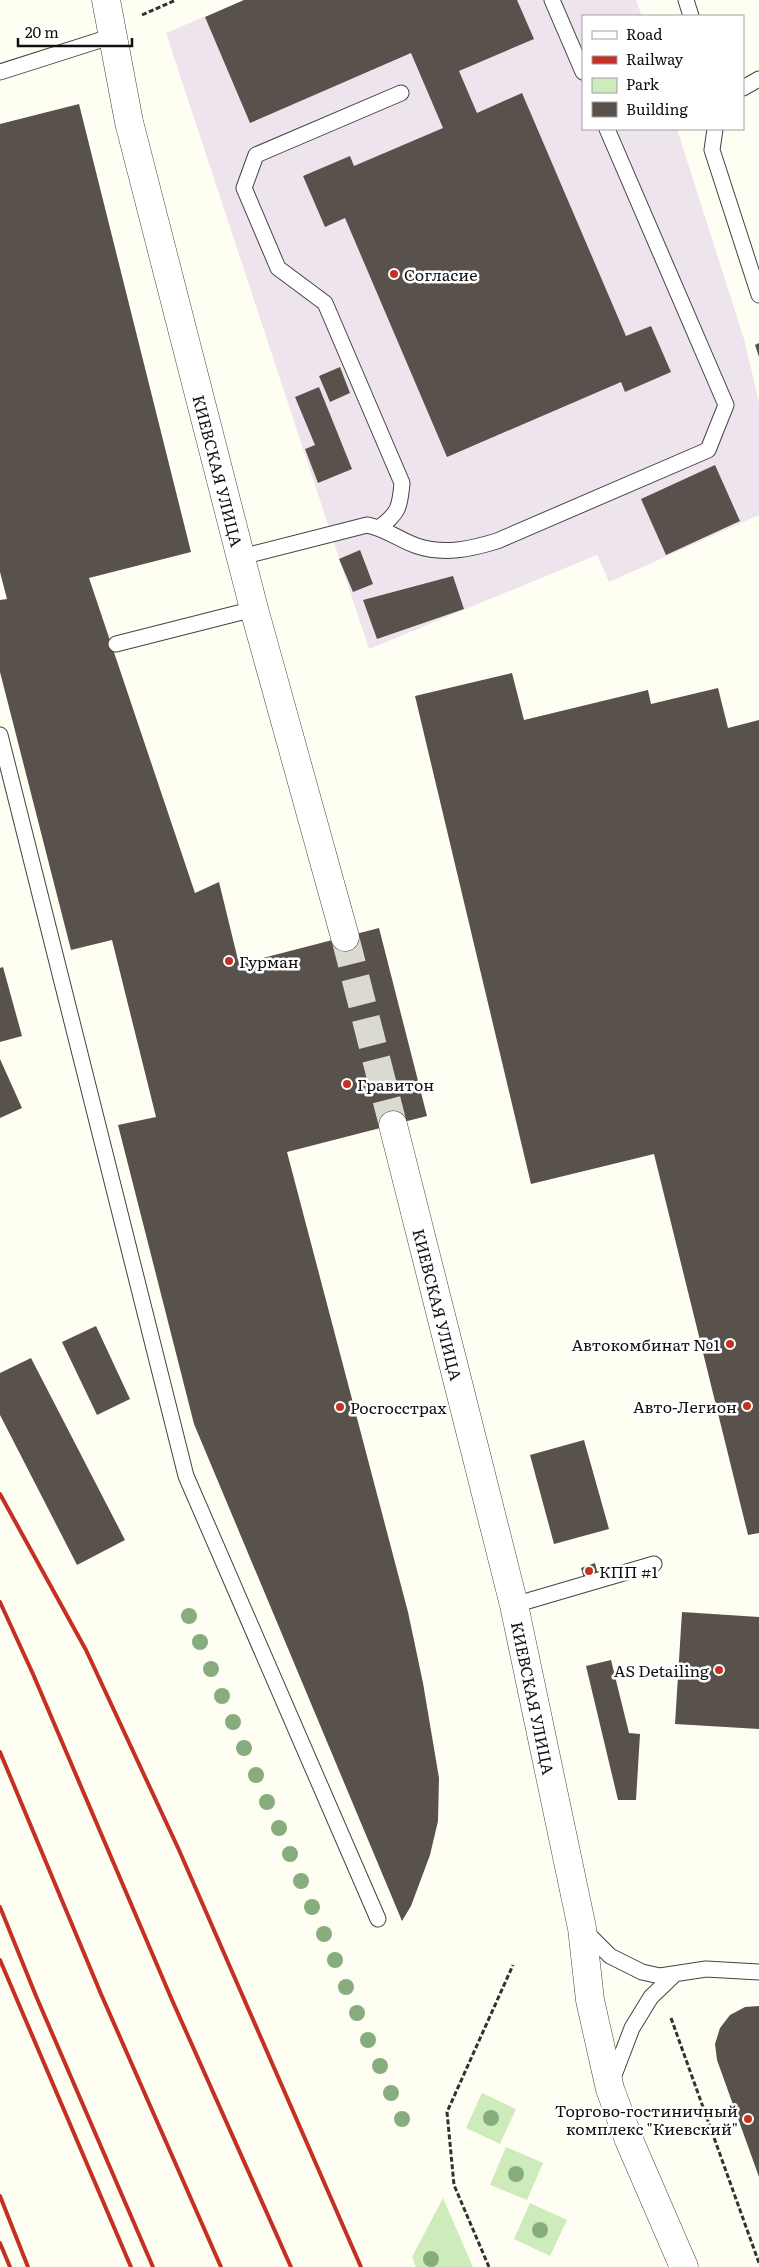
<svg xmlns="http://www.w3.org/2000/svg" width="759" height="2267" viewBox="0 0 759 2267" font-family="Literata,serif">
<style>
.industrial{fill:#eee4ee}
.green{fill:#cdebbb}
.building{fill:#59524c}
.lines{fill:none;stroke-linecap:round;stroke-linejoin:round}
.street-tunnel{stroke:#dbdad1;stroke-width:28;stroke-dasharray:28 14;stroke-linecap:butt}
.lane-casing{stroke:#434343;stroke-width:17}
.street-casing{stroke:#434343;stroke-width:29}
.path{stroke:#323232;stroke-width:3;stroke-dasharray:5 2.5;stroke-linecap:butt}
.lane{stroke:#fff;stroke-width:15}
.street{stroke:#fff;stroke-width:28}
.rail{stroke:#c43124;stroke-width:4}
.tree{fill:#87ad7e}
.poi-dot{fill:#c43124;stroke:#fff;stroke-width:2}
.labels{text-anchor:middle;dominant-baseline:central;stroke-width:5;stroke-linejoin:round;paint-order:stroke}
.poi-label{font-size:16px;fill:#101010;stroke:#fff;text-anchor:start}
.street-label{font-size:16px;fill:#101010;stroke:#fff}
</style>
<rect width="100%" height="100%" fill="#fffef3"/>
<path class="industrial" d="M 244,0 L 636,0 L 642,16 L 583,16 L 583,129 L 677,129 L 744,339 L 759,402 L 759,515 L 609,582 L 597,555 L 369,649 L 166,33 Z"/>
<path class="green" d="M 482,2093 L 516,2109 L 500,2144 L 466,2128 Z
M 506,2147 L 543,2163 L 527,2200 L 490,2185 Z
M 443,2198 L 473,2267 L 416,2267 L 412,2257 Z
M 530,2203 L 567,2220 L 550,2256 L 514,2239 Z"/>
<path class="building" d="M 244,0 L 517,0 L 534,39 L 459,71 L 477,113 L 522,93 L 626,336 L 651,326 L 671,372 L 625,392 L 621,382 L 447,457 L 345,218 L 325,227 L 303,176 L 350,156 L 354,166 L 443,128 L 411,53 L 250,123 L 205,17 Z
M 79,104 L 191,552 L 89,578 L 195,893 L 219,882 L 239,964 L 379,928 L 427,1116 L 287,1152 L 408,1612 L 423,1683 L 439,1778 L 438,1821 L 430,1855 L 411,1906 L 402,1921 L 194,1424 L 118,1125 L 156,1117 L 112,940 L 71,950 L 0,672 L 0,600 L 7,599 L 0,572 L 0,124 Z
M 759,343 L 759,357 L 755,345 Z
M 340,367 L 350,393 L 330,402 L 319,376 Z
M 319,387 L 352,469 L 318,483 L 305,449 L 315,445 L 295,397 Z
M 715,465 L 740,521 L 666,555 L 641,499 Z
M 360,550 L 373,584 L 353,592 L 339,559 Z
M 453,576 L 464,609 L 377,639 L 363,600 Z
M 512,673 L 524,720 L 648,690 L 651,704 L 718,688 L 728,728 L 759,720 L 759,1533 L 748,1535 L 654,1154 L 531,1184 L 415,696 Z
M 3,967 L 22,1036 L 0,1042 L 0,968 Z
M 0,1059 L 22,1108 L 0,1118 Z
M 96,1326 L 130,1399 L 97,1415 L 62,1342 Z
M 31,1358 L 125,1540 L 77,1565 L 0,1415 L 0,1373 Z
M 584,1440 L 609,1529 L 554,1544 L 530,1455 Z
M 595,1563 L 598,1575 L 584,1579 L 581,1568 Z
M 682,1612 L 759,1617 L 759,1729 L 675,1724 Z
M 611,1660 L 629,1733 L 640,1734 L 636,1800 L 618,1800 L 586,1666 Z
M 759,2006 L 759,2177 L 717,2060 L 715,2044 L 720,2028 L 730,2015 L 745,2007 Z"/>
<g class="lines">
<path class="street-tunnel" d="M 345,937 L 393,1125"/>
<defs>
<path id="lane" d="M 552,0 L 583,72
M 686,0 L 691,16
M 0,72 L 113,36
M 743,88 L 759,79
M 715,129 L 712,150 L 759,295
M 380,527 C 399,513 400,506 402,483 L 325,303 L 278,268 L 244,188 L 256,155 L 401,93
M 241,557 L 367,525 C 385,528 399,540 417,546 C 444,555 471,549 497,541 L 708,450 L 726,405 L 607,129
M 116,644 L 254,609
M 0,735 L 186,1476 L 378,1919
M 514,1605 L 654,1564
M 584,1930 L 610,1956 L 642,1972 L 660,1976 L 706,1969 L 759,1972
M 611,2083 L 632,2028 L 651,1997 L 675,1974"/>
<g id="street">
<path id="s1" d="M 106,0 L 129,122 L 254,609 L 345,937"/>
<path id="s2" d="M 393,1125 L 514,1605 L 582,1928 L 590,2000 L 610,2089 L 629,2140 L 684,2267"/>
</g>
</defs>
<use href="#lane" class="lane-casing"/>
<use href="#street" class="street-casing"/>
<path class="path" d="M 142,15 L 176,0
M 671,2018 L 759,2263
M 489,2267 L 454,2185 L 447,2112 L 513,1965"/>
<use href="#lane" class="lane"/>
<use href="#street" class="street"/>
<path class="rail" d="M 0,1494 L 86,1650 L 179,1850 L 361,2267
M 0,1602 L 33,1674 L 172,2000 L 291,2267
M 0,1752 L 101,1994 L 221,2267
M 0,1907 L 36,1996 L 153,2267
M 0,1960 L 131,2267
M 0,2196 L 28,2267
M 0,2243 L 10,2267"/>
</g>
<g class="tree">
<circle cx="189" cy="1616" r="8"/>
<circle cx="200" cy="1642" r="8"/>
<circle cx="211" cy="1669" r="8"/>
<circle cx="222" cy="1696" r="8"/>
<circle cx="233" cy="1722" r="8"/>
<circle cx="244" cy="1748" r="8"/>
<circle cx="256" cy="1775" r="8"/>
<circle cx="267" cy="1802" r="8"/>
<circle cx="279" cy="1828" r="8"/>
<circle cx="290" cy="1854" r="8"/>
<circle cx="301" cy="1881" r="8"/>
<circle cx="312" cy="1907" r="8"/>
<circle cx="324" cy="1934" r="8"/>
<circle cx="335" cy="1960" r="8"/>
<circle cx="346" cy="1987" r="8"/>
<circle cx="357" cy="2013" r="8"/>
<circle cx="368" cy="2040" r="8"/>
<circle cx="380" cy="2066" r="8"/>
<circle cx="391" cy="2093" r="8"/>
<circle cx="491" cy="2118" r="8"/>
<circle cx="402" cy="2119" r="8"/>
<circle cx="516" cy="2174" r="8"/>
<circle cx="540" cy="2230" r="8"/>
<circle cx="431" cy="2259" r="8"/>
</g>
<g class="poi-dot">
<circle cx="394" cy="274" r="5"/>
<circle cx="229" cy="961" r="5"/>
<circle cx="347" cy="1084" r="5"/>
<circle cx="730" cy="1344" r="5"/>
<circle cx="747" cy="1406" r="5"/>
<circle cx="340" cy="1407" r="5"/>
<circle cx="589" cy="1571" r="5"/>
<circle cx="719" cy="1670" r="5"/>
<circle cx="748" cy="2119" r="5"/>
</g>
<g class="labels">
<g class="poi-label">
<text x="404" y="274">Согласие</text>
<text x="239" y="961">Гурман</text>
<text x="357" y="1084">Гравитон</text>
<text x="720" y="1344" text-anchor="end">Автокомбинат №1</text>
<text x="737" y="1406" text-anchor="end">Авто-Легион</text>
<text x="350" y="1407">Росгосстрах</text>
<text x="599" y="1571">КПП #1</text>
<text x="709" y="1670" text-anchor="end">AS Detailing</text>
<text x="738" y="2110" text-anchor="end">Торгово-гостиничный<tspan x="738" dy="18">комплекс "Киевский"</tspan></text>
</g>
<g class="street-label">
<text stroke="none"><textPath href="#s1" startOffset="484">КИЕВСКАЯ УЛИЦА</textPath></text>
<text stroke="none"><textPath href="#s2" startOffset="185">КИЕВСКАЯ УЛИЦА</textPath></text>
<text stroke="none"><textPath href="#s2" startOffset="590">КИЕВСКАЯ УЛИЦА</textPath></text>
</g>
</g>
<rect x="582" y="15" width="162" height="115" fill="#ffffff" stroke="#9f9f9f"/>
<rect x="592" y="31" width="25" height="8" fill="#ffffff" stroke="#9f9f9f"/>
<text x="626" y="40" font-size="15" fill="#101010">Road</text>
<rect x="592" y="56" width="25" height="8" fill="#c43124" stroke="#9f9f9f"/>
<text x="626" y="65" font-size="15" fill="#101010">Railway</text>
<rect x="592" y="78" width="25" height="15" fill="#cdebbb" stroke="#9f9f9f"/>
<text x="626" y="90" font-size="15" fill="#101010">Park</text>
<rect x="592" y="102" width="25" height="15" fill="#59524c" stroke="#9f9f9f"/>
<text x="626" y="115" font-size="15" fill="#101010">Building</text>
<path d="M18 38v8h114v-8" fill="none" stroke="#101010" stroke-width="2.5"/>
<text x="25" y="38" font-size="15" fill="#101010" stroke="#ffffff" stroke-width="4" paint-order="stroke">20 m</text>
</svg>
